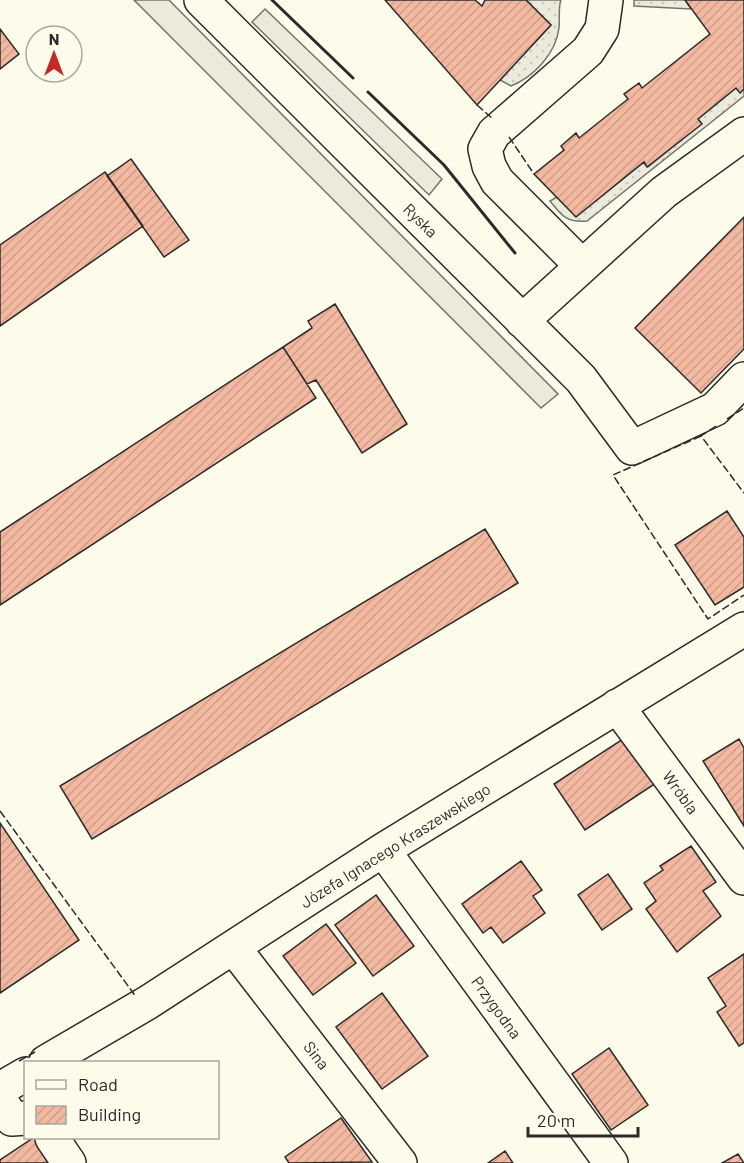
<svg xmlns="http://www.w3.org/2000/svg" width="744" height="1163" viewBox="0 0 744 1163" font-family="Barlow,sans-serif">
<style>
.grass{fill:url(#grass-dots);stroke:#74746e;stroke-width:1.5}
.parking{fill:#eceadb;stroke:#74746e;stroke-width:1.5}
.building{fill:url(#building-hatch);stroke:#2b2b2b;stroke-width:1.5}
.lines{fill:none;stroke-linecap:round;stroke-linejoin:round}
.minor-casing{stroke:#2b2b2b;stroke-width:36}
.minor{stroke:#fdfbea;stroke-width:33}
.fence{stroke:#2b2b2b;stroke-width:1.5;stroke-dasharray:8 3;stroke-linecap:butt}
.wall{stroke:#2b2b2b;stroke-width:3}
.labels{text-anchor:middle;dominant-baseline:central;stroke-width:4.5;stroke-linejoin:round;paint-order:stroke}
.street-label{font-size:16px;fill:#2b2b2b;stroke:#fdfbea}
</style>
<defs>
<pattern id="grass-dots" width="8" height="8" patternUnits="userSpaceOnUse" patternTransform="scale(1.5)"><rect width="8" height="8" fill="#ecebdb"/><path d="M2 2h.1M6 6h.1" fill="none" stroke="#cbcabc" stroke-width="1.8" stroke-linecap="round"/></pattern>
<pattern id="building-hatch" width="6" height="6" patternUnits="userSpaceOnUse" patternTransform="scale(1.5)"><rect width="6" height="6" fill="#f2b8a0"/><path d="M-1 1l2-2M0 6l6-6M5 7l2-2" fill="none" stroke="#d09e8a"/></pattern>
</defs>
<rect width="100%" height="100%" fill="#fdfbea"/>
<path class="grass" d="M 526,0 L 561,0 C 558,7 560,20 559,28 C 556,53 534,77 511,86 L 500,80 L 551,25 Z
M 634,0 L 685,0 L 691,9 L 634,6 Z
M 736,88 L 740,92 L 744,89 L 744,96 L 587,221 C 567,223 562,216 550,201 L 557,197 L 576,216 L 644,162 L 648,167 L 701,124 L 698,119 Z"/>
<path class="parking" d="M 134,0 L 169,0 L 558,394 L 541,408 Z
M 265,9 L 442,179 L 429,195 L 252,22 Z"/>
<path class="building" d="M 385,0 L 475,0 L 482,6 L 485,0 L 526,0 L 551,25 L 477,105 Z
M 685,0 L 744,0 L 744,89 L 740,93 L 736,88 L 698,119 L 702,124 L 647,167 L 644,162 L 576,217 L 534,174 L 564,150 L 561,146 L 576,133 L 579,138 L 628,99 L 624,94 L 639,83 L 642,88 L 710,34 Z
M 0,29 L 19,54 L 0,69 Z
M 131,159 L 189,240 L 164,257 L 107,176 Z
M 105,172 L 143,226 L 0,326 L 0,245 Z
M 744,217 L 744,349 L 701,393 L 635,328 Z
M 335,304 L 407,424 L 362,453 L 316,380 L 307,384 L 283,347 L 312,328 L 308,321 Z
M 283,347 L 316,398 L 0,605 L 0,532 Z
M 727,511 L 744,537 L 744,587 L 715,605 L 675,545 Z
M 485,529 L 518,583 L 92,839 L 60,786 Z
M 626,737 L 656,783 L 585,830 L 554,784 Z
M 739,739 L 744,748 L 744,826 L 703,761 Z
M 0,823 L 79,940 L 0,993 Z
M 691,846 L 716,882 L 703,891 L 721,916 L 677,952 L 646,909 L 656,901 L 644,883 L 663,870 L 660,866 Z
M 521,861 L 542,890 L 533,896 L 545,913 L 503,943 L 491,927 L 483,933 L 462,904 Z
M 608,874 L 632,909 L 602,930 L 578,895 Z
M 376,895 L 414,946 L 373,976 L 335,925 Z
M 326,924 L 356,963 L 313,995 L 283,956 Z
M 744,954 L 744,1043 L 739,1046 L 717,1012 L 726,1006 L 708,978 Z
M 382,993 L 428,1056 L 382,1089 L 336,1027 Z
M 609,1048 L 648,1105 L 611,1130 L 572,1074 Z
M 341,1118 L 372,1162 L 289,1163 L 285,1157 Z
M 33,1138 L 38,1138 L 55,1163 L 0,1163 L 0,1160 Z
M 505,1151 L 513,1163 L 488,1163 Z
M 738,1154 L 744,1163 L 722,1163 Z"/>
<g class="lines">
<defs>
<path id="minor" d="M 201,0 L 581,379 L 632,448 L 715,409 L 744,379
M 582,266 L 497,181 L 489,166 L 485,149 L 494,133 L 588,51 L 602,29 L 606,0
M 522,321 L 664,192 L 744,134
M 617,706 L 744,878
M 383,850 L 611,1163
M 234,948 L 400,1163
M 46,1062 L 147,1003 L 383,850 L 744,629
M 0,1089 L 26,1074
M 0,1099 L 12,1119 L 26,1118
M 52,1138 L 69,1163"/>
</defs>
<use href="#minor" class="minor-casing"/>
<use href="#minor" class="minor"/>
<path class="fence" d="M 477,105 L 493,119
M 509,137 L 534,174
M 727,419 L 744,408
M 716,426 L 701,436 L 744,493
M 701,436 L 613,475 L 708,619 L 744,595
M 0,811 L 134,994 L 131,995
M 19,1061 L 35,1052"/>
<path class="wall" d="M 272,0 L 353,78
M 368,92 L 444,165 L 515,253"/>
</g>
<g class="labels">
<g class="street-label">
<text transform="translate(421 220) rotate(45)">Ryska</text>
<text transform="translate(681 792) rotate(54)">Wróbla</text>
<text transform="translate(395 845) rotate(-32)">Józefa Ignacego Kraszewskiego</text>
<text transform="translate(497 1007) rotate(54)">Przygodna</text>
<text transform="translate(317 1055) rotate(52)">Sina</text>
</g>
</g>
<rect x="24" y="1061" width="195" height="78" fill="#fdfbea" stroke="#a9a89e" stroke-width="1.5"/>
<rect x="36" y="1080" width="30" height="9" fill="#fdfbea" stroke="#a9a89e" stroke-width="1.5"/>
<text x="78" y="1091" font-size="18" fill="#2b2b2b">Road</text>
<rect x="36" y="1106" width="30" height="18" fill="url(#building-hatch)" stroke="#a9a89e" stroke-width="1.5"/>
<text x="78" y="1121" font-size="18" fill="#2b2b2b">Building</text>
<g transform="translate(54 54)"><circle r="28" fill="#fdfbea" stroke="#a9a89e" stroke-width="1.5"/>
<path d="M0-4.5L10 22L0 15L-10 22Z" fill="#c62828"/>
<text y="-9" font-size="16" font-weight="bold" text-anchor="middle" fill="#2b2b2b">N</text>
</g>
<path d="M528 1127v9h110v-9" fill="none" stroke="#2b2b2b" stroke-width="3"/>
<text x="537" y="1127" font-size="18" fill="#2b2b2b" stroke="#fdfbea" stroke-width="4.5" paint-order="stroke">20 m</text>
</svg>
